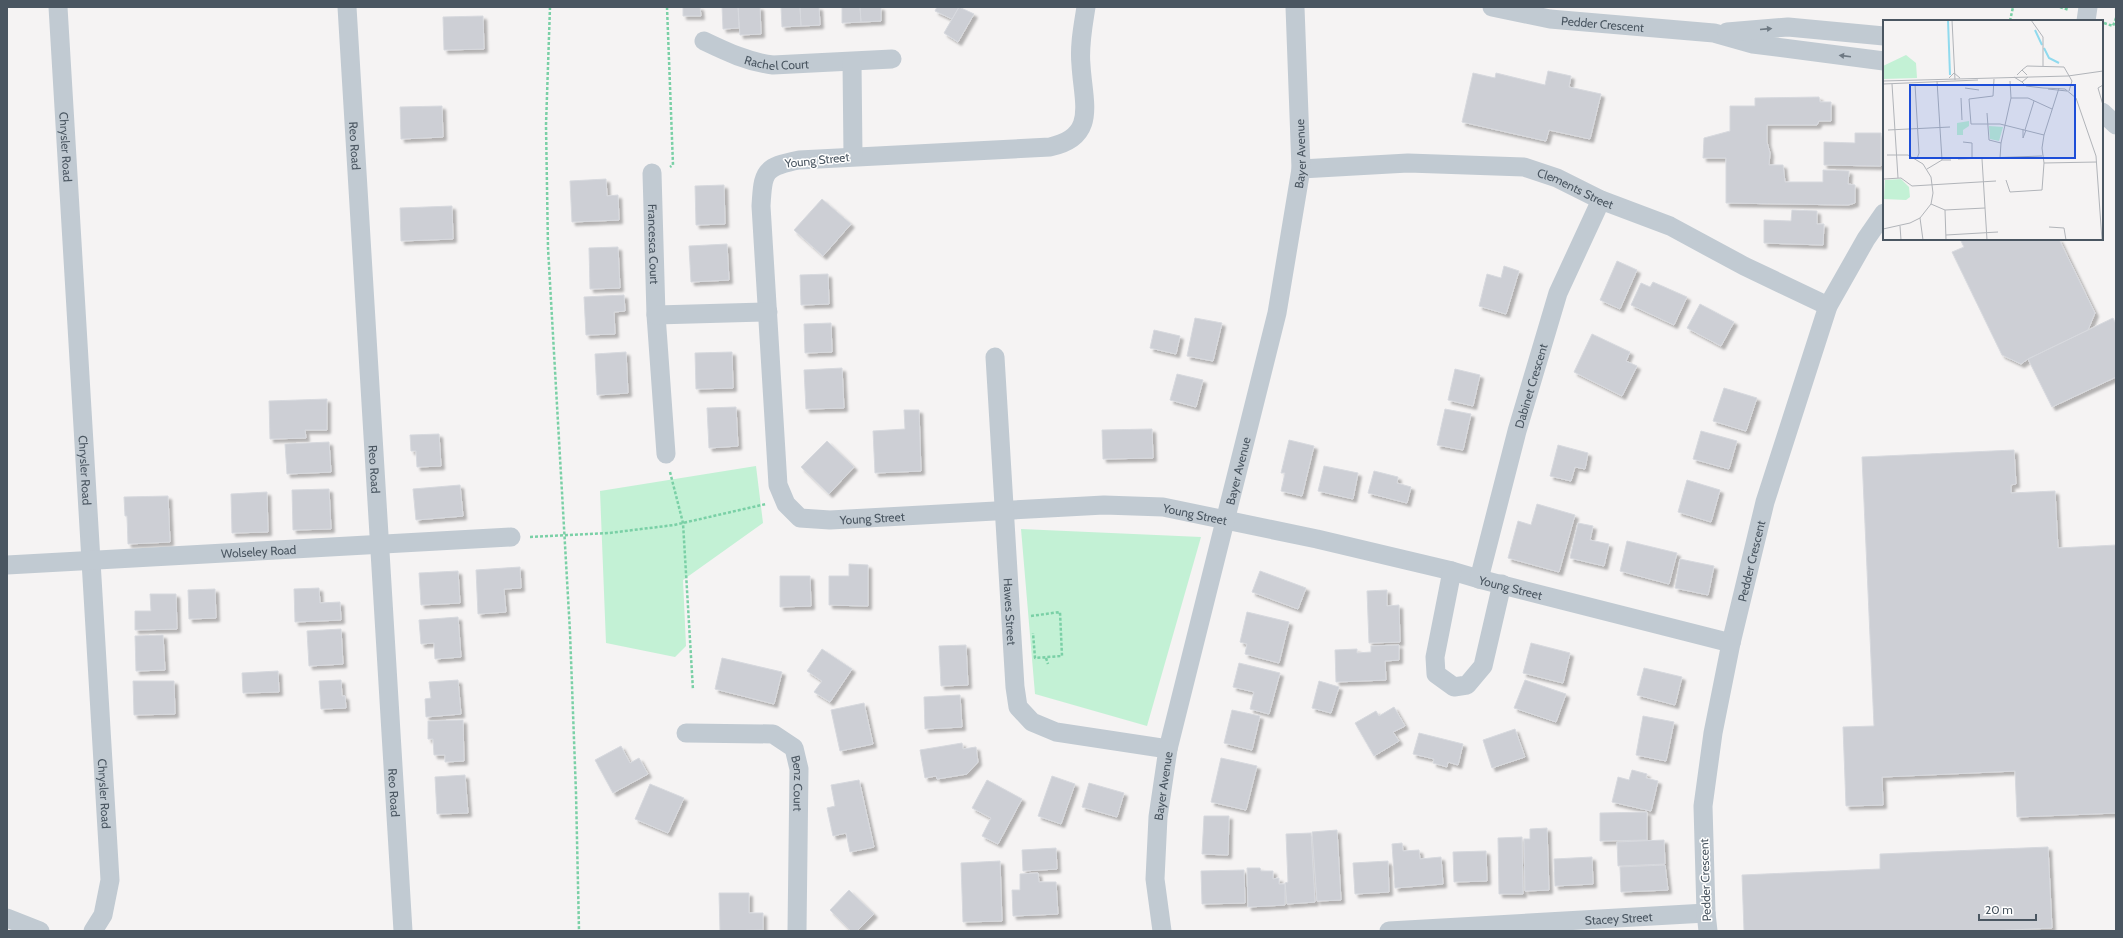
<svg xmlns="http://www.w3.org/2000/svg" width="2123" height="938" viewBox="0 0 2123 938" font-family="Cabin,sans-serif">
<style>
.green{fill:#c3f1d5}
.building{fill:#cdcfd5;stroke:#d7d9de;filter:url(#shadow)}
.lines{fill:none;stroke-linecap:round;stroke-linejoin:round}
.path{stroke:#7ad0a6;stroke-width:2.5;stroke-dasharray:3 2;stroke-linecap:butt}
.street{stroke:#c1cad2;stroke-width:19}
.oneway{fill:#6e7983}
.labels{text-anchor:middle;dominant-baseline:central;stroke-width:3;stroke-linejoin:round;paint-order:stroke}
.street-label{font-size:12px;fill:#4a5661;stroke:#fff}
.inset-river{fill:none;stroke:#90daee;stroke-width:2}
.inset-road{fill:none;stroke:#b1b4b9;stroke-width:1}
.view{fill:#1d4ed8;fill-opacity:0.15;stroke:#1d4ed8;stroke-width:2}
.inset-edge{fill:none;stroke:#4a5661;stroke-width:2}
</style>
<defs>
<filter id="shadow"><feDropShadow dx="3.5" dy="3.5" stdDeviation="1" flood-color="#0004"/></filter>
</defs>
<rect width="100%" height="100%" fill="#f5f3f3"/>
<path class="green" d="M 756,466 L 763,523 L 683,580 L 686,646 L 675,657 L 606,643 L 600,491 Z
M 1021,529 L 1201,537 L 1147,726 L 1035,694 Z"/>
<path class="building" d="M 683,7 L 700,7 L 701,16 L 683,16 Z
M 722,7 L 738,7 L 739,28 L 723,29 Z
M 738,7 L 760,7 L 761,34 L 740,35 Z
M 781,7 L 800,7 L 801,26 L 782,27 Z
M 800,7 L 819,7 L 820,25 L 801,26 Z
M 842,7 L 860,7 L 861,22 L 842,23 Z
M 860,7 L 881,7 L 881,21 L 861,22 Z
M 937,7 L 959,7 L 952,19 L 935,11 Z
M 959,7 L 974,14 L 958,42 L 944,33 Z
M 483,16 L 484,49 L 444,50 L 443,17 Z
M 1548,71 L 1571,76 L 1569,87 L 1601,94 L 1590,139 L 1549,130 L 1546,141 L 1462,122 L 1473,73 L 1495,78 L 1496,73 L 1545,85 Z
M 1819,97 L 1820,102 L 1831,102 L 1831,121 L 1819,121 L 1817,125 L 1767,125 L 1767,142 L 1770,153 L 1769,165 L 1783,165 L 1785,182 L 1823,182 L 1823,170 L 1849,171 L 1848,184 L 1855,185 L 1855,203 L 1848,205 L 1726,203 L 1726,158 L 1703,158 L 1704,138 L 1730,131 L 1730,106 L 1755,106 L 1755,98 Z
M 442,106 L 443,137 L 401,139 L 400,107 Z
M 1855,133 L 1881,133 L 1881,166 L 1824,165 L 1824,142 L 1855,143 Z
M 606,179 L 607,196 L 618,195 L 619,220 L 572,222 L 570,181 Z
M 724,185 L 725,224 L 696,225 L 695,186 Z
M 822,199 L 851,224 L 823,256 L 794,230 Z
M 452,206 L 453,239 L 401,241 L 400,208 Z
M 1792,210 L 1817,211 L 1817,224 L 1824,224 L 1823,245 L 1764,243 L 1764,220 L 1791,221 Z
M 1960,239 L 2059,239 L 2095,313 L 2088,330 L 2028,359 L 2021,364 L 2002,355 L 1952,252 L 1964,247 Z
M 727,244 L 729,280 L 691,282 L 689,246 Z
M 618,247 L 620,288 L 590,289 L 589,248 Z
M 1617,261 L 1637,270 L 1620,309 L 1600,300 Z
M 1504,266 L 1519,271 L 1506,314 L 1479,306 L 1487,274 L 1501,278 Z
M 828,274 L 829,304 L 801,305 L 800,275 Z
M 1653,282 L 1687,297 L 1674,325 L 1631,305 L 1641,283 L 1650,287 Z
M 624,295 L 625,311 L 614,312 L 615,334 L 586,335 L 584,297 Z
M 1700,304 L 1734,322 L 1721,346 L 1687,328 Z
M 1195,318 L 1222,323 L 1213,361 L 1187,356 Z
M 2113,318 L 2116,324 L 2116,377 L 2052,407 L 2028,359 Z
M 831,323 L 832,352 L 805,353 L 804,324 Z
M 1154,330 L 1180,336 L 1176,354 L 1150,348 Z
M 1592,334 L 1630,352 L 1626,361 L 1637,366 L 1622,396 L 1574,372 Z
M 626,352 L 628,393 L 597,395 L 595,354 Z
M 732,352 L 733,388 L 696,389 L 695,353 Z
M 842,368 L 844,408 L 806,409 L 804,370 Z
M 1455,369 L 1480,375 L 1473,406 L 1448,400 Z
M 1177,374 L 1203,380 L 1196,407 L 1170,400 Z
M 1724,388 L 1757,398 L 1746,431 L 1713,421 Z
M 327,399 L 327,430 L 305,430 L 306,438 L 270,439 L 269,401 Z
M 736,407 L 738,446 L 709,448 L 707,408 Z
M 1445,409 L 1471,414 L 1463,450 L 1437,445 Z
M 904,410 L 919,410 L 921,471 L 875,473 L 873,431 L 905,429 Z
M 1152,429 L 1153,458 L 1103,459 L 1102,430 Z
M 1701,431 L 1737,441 L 1729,469 L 1693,459 Z
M 439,434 L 441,466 L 417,467 L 416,451 L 411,451 L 410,435 Z
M 1289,440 L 1314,446 L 1302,496 L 1281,491 L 1285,473 L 1281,473 Z
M 827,441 L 854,467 L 829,494 L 801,467 Z
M 329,442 L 331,472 L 287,474 L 285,444 Z
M 1558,445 L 1588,453 L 1585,469 L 1575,467 L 1571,481 L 1550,476 Z
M 2014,450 L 2016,484 L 2011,485 L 2011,493 L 2055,491 L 2058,548 L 2116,545 L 2116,813 L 2017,817 L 2015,771 L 1882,777 L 1883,805 L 1846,806 L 1843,727 L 1874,726 L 1862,457 Z
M 1324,466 L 1358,473 L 1353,499 L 1318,491 Z
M 1374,471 L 1398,477 L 1397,483 L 1411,487 L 1407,503 L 1368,493 Z
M 1687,480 L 1720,490 L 1711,522 L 1678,512 Z
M 460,485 L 463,516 L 416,520 L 413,489 Z
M 329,489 L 331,529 L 293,530 L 292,490 Z
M 267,492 L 268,532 L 232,533 L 231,494 Z
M 168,496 L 170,542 L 128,544 L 127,516 L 125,516 L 124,497 Z
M 1537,504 L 1575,515 L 1559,572 L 1508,558 L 1518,521 L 1531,525 Z
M 1578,523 L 1593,526 L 1590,540 L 1609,544 L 1604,566 L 1570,558 Z
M 1627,541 L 1677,553 L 1669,584 L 1620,571 Z
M 1680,559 L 1714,566 L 1708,595 L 1675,588 Z
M 849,564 L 868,565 L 868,606 L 829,605 L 829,576 L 849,576 Z
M 520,567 L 521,588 L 504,589 L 506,612 L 478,614 L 476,570 Z
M 458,571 L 460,603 L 421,605 L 419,573 Z
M 1260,571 L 1306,588 L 1298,609 L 1252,592 Z
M 780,576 L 810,576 L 811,606 L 780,607 Z
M 319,588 L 320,603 L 340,602 L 341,620 L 295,622 L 294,589 Z
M 215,589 L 216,618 L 189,619 L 188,590 Z
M 1387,590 L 1387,606 L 1399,605 L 1400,642 L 1369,643 L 1367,591 Z
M 150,594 L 176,594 L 177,629 L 135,630 L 135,611 L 151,611 Z
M 1247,612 L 1289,622 L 1279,663 L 1245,654 L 1247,644 L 1240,642 Z
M 458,617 L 461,657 L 435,659 L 434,643 L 421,644 L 419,620 Z
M 341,629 L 343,664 L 309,666 L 307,631 Z
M 163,635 L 165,670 L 136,671 L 135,636 Z
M 1531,643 L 1570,653 L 1563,683 L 1523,673 Z
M 966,645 L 968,685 L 941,686 L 939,646 Z
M 1399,645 L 1399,660 L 1385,661 L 1386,680 L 1336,682 L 1335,650 L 1357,649 L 1357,653 L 1371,652 L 1371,646 Z
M 822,649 L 852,669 L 830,702 L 814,692 L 822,681 L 807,671 Z
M 722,658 L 782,672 L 774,704 L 715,689 Z
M 1239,663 L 1280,673 L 1269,714 L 1250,709 L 1254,692 L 1233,687 Z
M 1644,668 L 1682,677 L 1675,705 L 1637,695 Z
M 278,671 L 279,692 L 243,693 L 242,673 Z
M 341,680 L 342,696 L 345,696 L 346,708 L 321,709 L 319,681 Z
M 458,680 L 461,714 L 426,717 L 425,699 L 431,698 L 429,682 Z
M 1525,680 L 1566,694 L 1556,722 L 1514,708 Z
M 133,681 L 174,681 L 175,714 L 134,715 Z
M 1319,681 L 1339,687 L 1331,713 L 1312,708 Z
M 960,695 L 962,727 L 925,729 L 924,697 Z
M 864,703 L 873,744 L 840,751 L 831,710 Z
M 1394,707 L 1405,726 L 1393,732 L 1399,741 L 1374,756 L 1355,723 L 1376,711 L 1379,716 Z
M 1232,710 L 1260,716 L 1252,750 L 1224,743 Z
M 1643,716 L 1674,722 L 1666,761 L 1636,755 Z
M 463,720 L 464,761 L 445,762 L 445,755 L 434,755 L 433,739 L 428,739 L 428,721 Z
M 1515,729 L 1525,757 L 1492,768 L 1483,740 Z
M 1419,733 L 1463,744 L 1458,765 L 1448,762 L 1447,767 L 1433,763 L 1434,759 L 1413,754 Z
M 962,743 L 963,749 L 976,747 L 978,762 L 967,774 L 937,779 L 936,776 L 925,778 L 920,750 Z
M 621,746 L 630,763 L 639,758 L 648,774 L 613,793 L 595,760 Z
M 1221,758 L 1257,766 L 1246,810 L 1211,802 Z
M 1632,770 L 1647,774 L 1646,778 L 1658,781 L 1651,811 L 1612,802 L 1618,777 L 1629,780 Z
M 465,775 L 468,813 L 437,814 L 435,777 Z
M 1052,776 L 1075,784 L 1061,824 L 1038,816 Z
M 859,780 L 874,847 L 850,852 L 846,833 L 833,836 L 827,808 L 835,806 L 831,785 Z
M 987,780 L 1022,799 L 998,844 L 982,836 L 991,818 L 972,808 Z
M 1089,783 L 1124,793 L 1117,817 L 1082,807 Z
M 650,784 L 684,798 L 668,833 L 635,819 Z
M 1647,812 L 1647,840 L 1600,841 L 1600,813 Z
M 1204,816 L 1229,816 L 1228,855 L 1202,854 Z
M 1547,828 L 1549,890 L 1525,891 L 1524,839 L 1530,839 L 1530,829 Z
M 1337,830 L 1341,900 L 1317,901 L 1312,832 Z
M 1311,833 L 1315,902 L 1287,904 L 1285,883 L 1288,882 L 1286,834 Z
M 1522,837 L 1523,894 L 1499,894 L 1498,838 Z
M 1664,840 L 1665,864 L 1618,866 L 1617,842 Z
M 1402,843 L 1403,851 L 1419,850 L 1420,859 L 1441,857 L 1443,884 L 1395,888 L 1392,844 Z
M 2048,847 L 2052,928 L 1990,931 L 1744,931 L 1742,875 L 1880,869 L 1880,854 Z
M 1056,848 L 1057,869 L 1023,871 L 1022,850 Z
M 1486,851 L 1487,881 L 1454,882 L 1453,852 Z
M 1592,857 L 1593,884 L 1555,886 L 1554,859 Z
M 1000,861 L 1002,921 L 963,922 L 961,863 Z
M 1388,861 L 1389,892 L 1355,894 L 1353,863 Z
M 1665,865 L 1668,890 L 1621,892 L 1620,867 Z
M 1247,868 L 1260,868 L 1261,871 L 1273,871 L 1273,879 L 1279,878 L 1279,884 L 1285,884 L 1285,905 L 1248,907 Z
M 1244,870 L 1245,903 L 1202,904 L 1201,871 Z
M 1038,873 L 1039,882 L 1056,882 L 1058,914 L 1013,916 L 1012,890 L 1020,890 L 1020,874 Z
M 849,890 L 874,914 L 857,931 L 851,931 L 830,910 Z
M 719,893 L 749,893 L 749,913 L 763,913 L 763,930 L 720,931 Z"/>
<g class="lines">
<path class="path" d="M 550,7 L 546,125 L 548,248 L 570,632 L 576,793 L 579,931
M 667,7 L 673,165 L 670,167
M 2060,7 L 2069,10
M 2010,21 L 2013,7
M 2104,23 L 2113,26 L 2116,18
M 670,472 L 683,523 L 693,690
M 530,537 L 609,533 L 674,525 L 766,504
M 1031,616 L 1060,612 L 1062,656 L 1035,658 L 1033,633
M 1046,658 L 1048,664"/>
<g class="street">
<path id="s1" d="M 58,7 L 110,880 L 103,915 L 93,931"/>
<path id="s2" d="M 347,7 L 403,931"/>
<path id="s3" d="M 1086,7 C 1083,26 1079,46 1081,65 C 1083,102 1098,137 1050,147 L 799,160 C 764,167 763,171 761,206 L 778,485 L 786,504 L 800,518 L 830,520 L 1104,505 L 1163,507 L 1317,539 L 1452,571 L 1479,579 L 1731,643"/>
<path id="s4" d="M 1492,7 L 1550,19 L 1714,33 L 1753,44 L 1884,61"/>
<path d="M 2086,21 L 2088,7"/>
<path d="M 1727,32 L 1788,27 L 1884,36"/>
<path id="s5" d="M 704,41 C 727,52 748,62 773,65 L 892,59"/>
<path d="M 852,62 L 853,156"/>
<path d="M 2102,112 L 2116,125"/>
<path id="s6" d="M 1301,169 L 1408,163 L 1524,167 L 1557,178 L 1601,200 L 1670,226 L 1744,266 L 1828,306"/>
<path id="s7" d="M 652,173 L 656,315 L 666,454"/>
<path d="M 656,315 L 768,312"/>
<path id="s8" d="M 995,357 L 1015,687 L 1018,707 L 1032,722 L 1056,732 L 1168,749"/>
<path id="s9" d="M 7,565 L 511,537"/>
<path d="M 1452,571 L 1435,657 L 1436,674 L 1454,687 L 1467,685 L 1483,666 L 1502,584"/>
<path id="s10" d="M 1479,579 L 1517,431 L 1558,293 L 1601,200"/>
<path id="s11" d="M 686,733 L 773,734 L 794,748 L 799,769 L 797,931"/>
<path d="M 7,918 L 40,931"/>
<path id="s12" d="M 1162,931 L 1155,879 L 1158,817 L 1168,749 L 1277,313 L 1301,169 L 1295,7"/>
<path id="s13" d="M 1389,931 L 1706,913"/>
<path id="s14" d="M 1708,931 L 1706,913 L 1703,806 L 1713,733 L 1731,643 L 1765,502 L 1828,306 L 1866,239 L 1884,213"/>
</g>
</g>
<defs><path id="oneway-solid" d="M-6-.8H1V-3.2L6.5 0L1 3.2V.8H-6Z"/></defs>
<g class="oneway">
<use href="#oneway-solid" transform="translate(1766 29) rotate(-5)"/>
<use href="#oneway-solid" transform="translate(1845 56) rotate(-173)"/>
</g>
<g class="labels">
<g class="street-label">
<text stroke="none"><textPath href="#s4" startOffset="112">Pedder Crescent</textPath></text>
<text stroke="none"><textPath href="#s5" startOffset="77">Rachel Court</textPath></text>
<text stroke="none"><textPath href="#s2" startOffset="139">Reo Road</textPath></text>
<text stroke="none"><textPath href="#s1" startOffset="140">Chrysler Road</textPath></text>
<text stroke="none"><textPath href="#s12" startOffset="794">Bayer Avenue</textPath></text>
<text transform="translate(817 160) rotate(-6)">Young Street</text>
<text stroke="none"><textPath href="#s6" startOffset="279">Clements Street</textPath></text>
<text stroke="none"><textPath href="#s7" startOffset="71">Francesca Court</textPath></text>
<text stroke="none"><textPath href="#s10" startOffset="200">Dabinet Crescent</textPath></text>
<text stroke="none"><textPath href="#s2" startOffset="463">Reo Road</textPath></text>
<text stroke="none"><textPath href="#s12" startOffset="470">Bayer Avenue</textPath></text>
<text stroke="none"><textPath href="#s1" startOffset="464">Chrysler Road</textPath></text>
<text stroke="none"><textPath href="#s3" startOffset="1196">Young Street</textPath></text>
<text stroke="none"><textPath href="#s3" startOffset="872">Young Street</textPath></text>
<text stroke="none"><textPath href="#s9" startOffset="252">Wolseley Road</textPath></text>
<text stroke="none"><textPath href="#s14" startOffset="375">Pedder Crescent</textPath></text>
<text stroke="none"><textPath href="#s3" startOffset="1520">Young Street</textPath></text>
<text stroke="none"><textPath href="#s8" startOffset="255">Hawes Street</textPath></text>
<text stroke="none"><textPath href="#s11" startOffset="148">Benz Court</textPath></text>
<text stroke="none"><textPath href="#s12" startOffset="146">Bayer Avenue</textPath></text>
<text stroke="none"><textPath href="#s2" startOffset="787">Reo Road</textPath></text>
<text stroke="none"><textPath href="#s1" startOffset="788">Chrysler Road</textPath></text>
<text transform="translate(1705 880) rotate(-92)">Pedder Crescent</text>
<text stroke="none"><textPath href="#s13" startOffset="230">Stacey Street</textPath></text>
</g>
</g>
<g transform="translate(1883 20)">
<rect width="220" height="220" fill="#f5f3f3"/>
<path d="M 23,35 L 33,43 L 34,58 L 0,59 L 0,46 ZM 86,101 L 86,106 L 80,110 L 80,115 L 74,115 L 74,103 ZM 106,106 L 120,107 L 116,121 L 107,119 ZM 18,159 L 26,167 L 27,177 L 23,180 L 1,179 L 2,160 Z" fill="#c3f1d5"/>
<path class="inset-river" d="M 65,0 L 67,55M 152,10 L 159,25M 161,28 L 166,38 L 176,43"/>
<path class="inset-road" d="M 69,0 L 72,60M 148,0 L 160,17 L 160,46M 139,50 L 144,46 L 181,47 L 189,61 L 186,71M 134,55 L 139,50 L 144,55M 131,57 L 139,62 L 145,57M 66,58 L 71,53 L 77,58M 111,59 L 110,76 L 86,79 L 88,104 L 117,104 L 161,115M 0,61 L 185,56 L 220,51M 54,61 L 59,140M 139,62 L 143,66 L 160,68M 0,64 L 95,60M 9,64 L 15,158M 32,64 L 36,133 L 34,139M 220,65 L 215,68 L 220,85M 82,68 L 96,70M 160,68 L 182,69 L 193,78 L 213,136 L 219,220M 165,69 L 184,71M 78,78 L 79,100M 128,78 L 145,78 L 169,89M 104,93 L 106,120 L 118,123M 140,109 L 140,118 L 143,110M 5,110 L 67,107M 142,110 L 151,81M 0,119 L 0,186M 80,122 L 89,123 L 89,139M 117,138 L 118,123 L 128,78 L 127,61M 75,139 L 159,136M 99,139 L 104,220M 161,143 L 159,128 L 161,115 L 176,68M 161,143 L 214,142M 44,149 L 59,140 L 68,140M 1,159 L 18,158 L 29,166 L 113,161M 123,160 L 127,172 L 159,170 L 161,143M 48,184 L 62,190 L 102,188M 62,190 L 63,220M 37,198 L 40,220M 17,206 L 18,220M 166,207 L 181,208 L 183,220M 0,209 L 27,203 L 37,198 L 48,184 L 50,173 L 48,157 L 40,144 L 25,135 L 4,135M 63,215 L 115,212"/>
<path class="view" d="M 27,65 L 192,65 L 192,138 L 27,138 Z"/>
<rect width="220" height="220" class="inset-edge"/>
</g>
<rect width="2123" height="938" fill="none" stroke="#4a5661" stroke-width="16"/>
<path d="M1979 914v6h57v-6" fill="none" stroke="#4a5661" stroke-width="2"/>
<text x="1985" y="914" font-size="12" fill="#4a5661" stroke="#ffffff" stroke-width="3" paint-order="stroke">20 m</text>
</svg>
